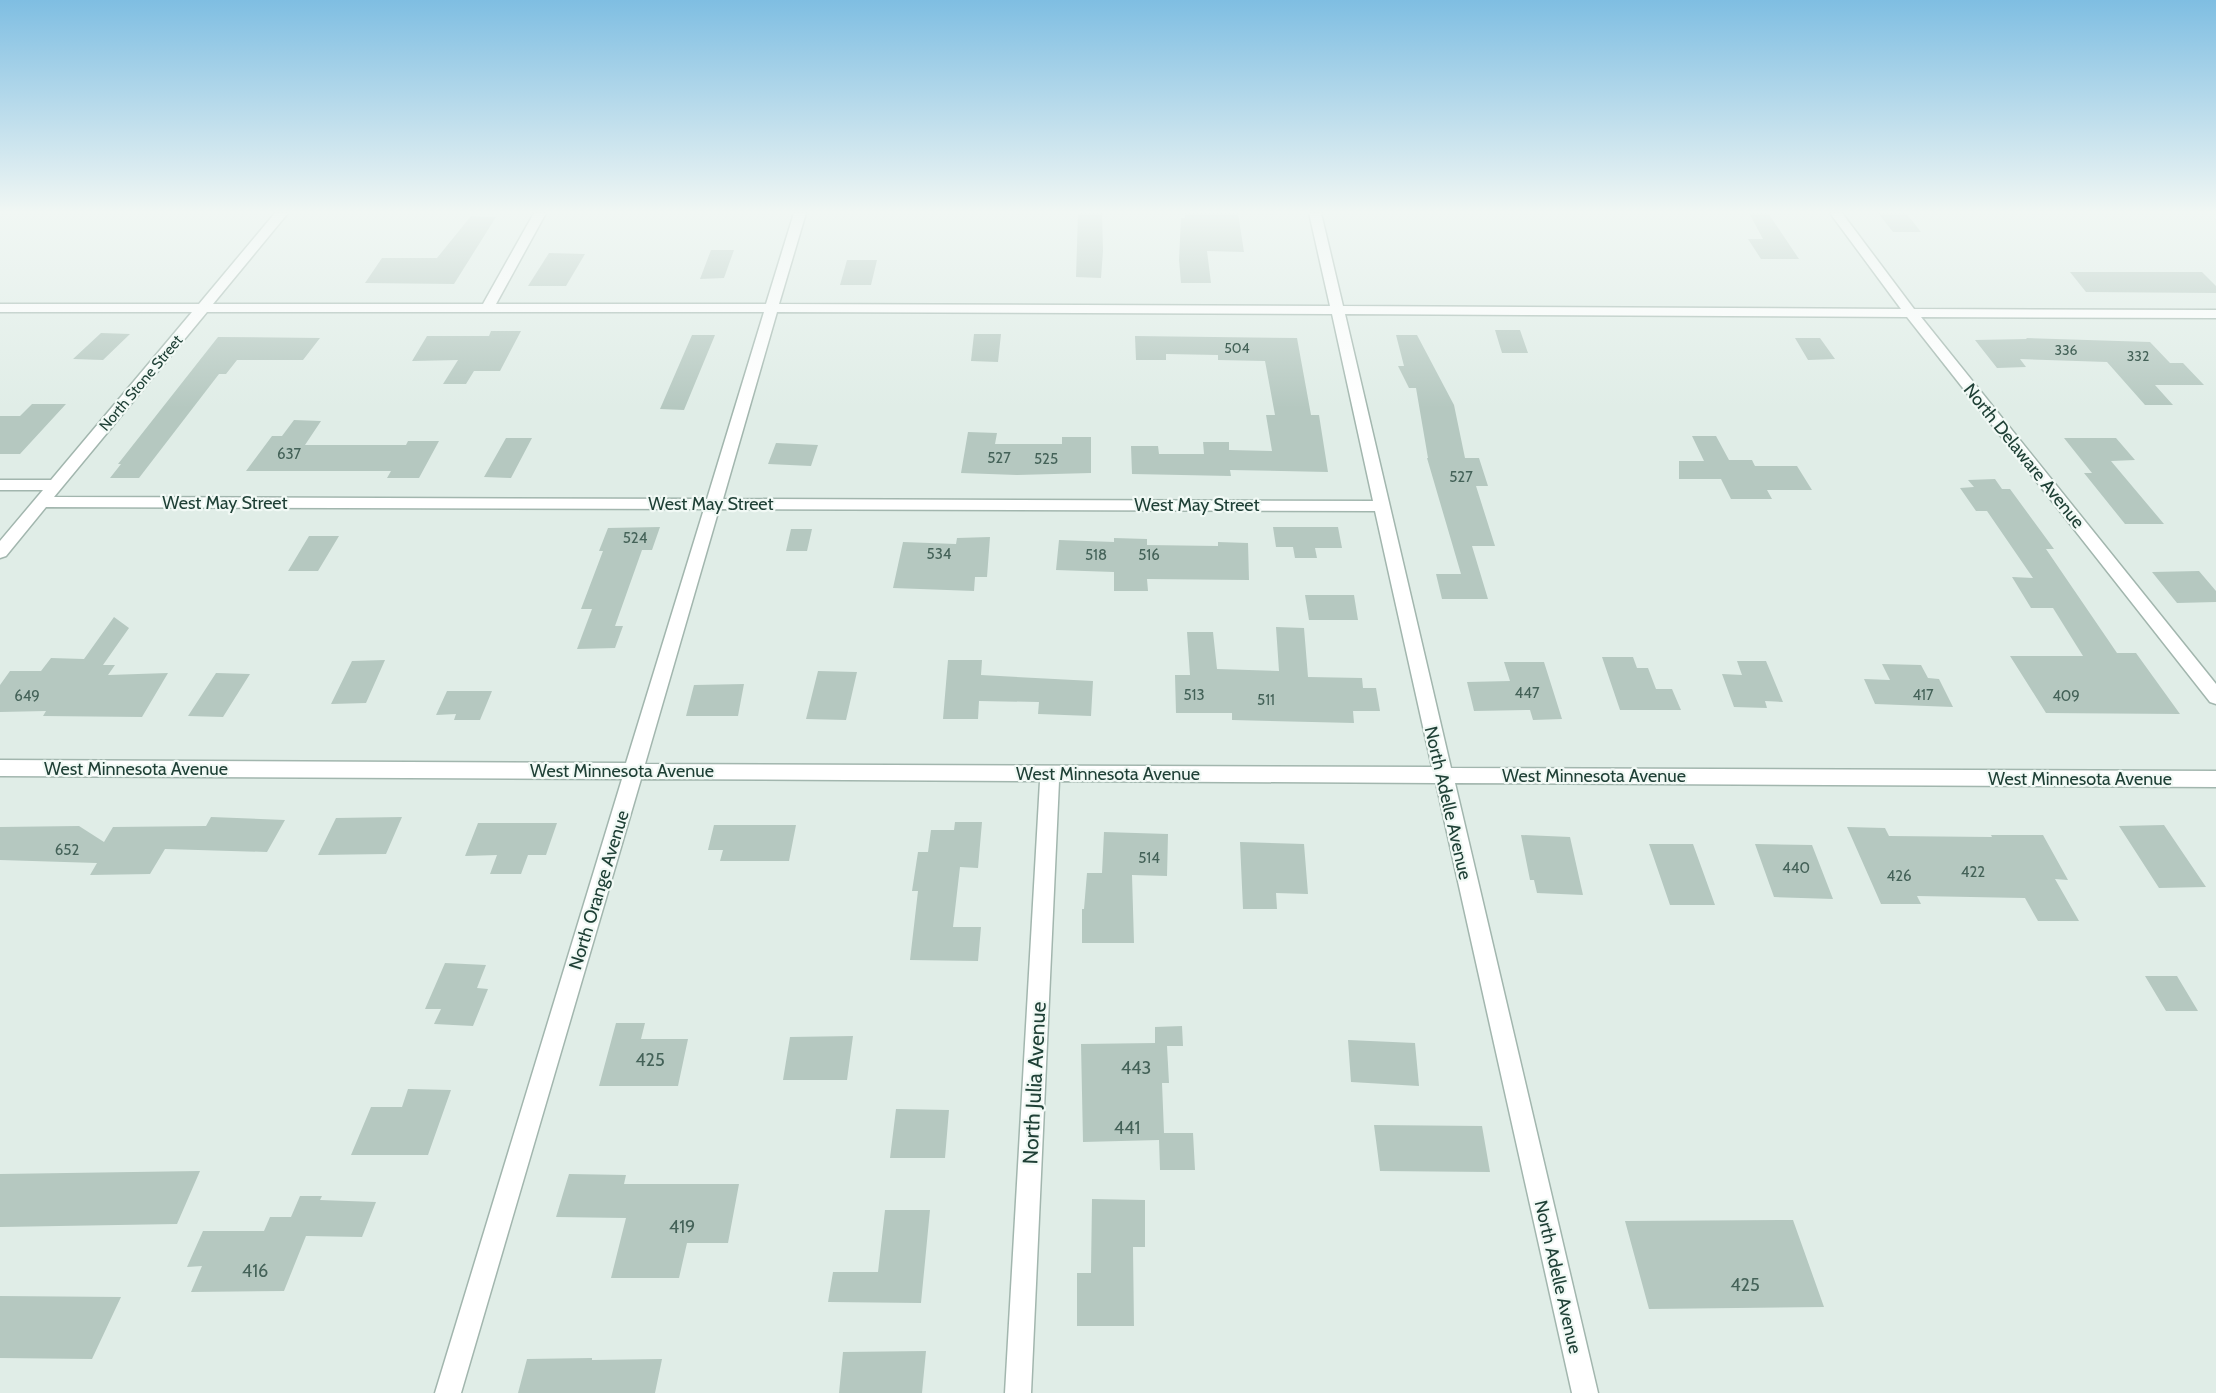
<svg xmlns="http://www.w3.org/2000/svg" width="2216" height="1393" viewBox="0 0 2216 1393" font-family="Cabin,sans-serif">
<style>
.building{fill:#b5c8c0}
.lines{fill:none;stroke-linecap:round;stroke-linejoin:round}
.minor-casing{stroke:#a2b6ae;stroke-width:3}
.minor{fill:#fff;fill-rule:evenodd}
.labels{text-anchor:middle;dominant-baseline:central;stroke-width:4.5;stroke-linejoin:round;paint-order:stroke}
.far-number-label{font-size:14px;fill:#446258}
.far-street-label{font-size:15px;fill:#1f4036;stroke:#f1f9f5}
.number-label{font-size:15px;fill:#446258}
.street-label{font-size:18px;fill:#1f4036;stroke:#f1f9f5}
.near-number-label{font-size:18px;fill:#446258}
.near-street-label{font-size:21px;fill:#1f4036;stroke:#f1f9f5}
</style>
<rect width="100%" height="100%" fill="#e0ede7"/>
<path class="building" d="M 1078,213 L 1102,213 L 1103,251 L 1101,278 L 1076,277 Z
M 1185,213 L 1238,213 L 1244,252 L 1207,251 L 1211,283 L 1181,283 L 1179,260 L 1181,218 L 1185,218 Z
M 1749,213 L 1768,213 L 1799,259 L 1761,259 L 1748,239 L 1763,239 Z
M 1878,213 L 1906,213 L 1921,232 L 1893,232 Z
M 471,216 L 496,217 L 454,284 L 365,283 L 382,258 L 437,258 Z
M 711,250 L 734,250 L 724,278 L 700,279 Z
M 549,253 L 585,254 L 566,286 L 528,286 Z
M 847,260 L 877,260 L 871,285 L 840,285 Z
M 2070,272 L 2202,272 L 2216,286 L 2216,293 L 2086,292 Z
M 1495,330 L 1520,330 L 1528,353 L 1502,353 Z
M 491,331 L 521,331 L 500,371 L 474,371 L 466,384 L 443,384 L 458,360 L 412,361 L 427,336 L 489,336 Z
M 101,333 L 130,334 L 103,360 L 73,359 Z
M 974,334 L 1001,334 L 998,362 L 971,361 Z
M 692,335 L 715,335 L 684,410 L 660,409 Z
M 1396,335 L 1417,335 L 1454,405 L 1465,458 L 1479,458 L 1488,486 L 1476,486 L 1495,546 L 1472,546 L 1488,599 L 1442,599 L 1436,574 L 1461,574 L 1427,458 L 1428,458 L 1416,388 L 1409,388 L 1398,366 L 1404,366 Z
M 1135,336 L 1297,338 L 1311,415 L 1319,415 L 1328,472 L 1230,470 L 1231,476 L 1132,474 L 1131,446 L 1158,446 L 1159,454 L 1204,454 L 1203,442 L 1229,442 L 1229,450 L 1272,451 L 1266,415 L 1275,415 L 1265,361 L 1218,360 L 1218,355 L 1166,354 L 1166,360 L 1136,360 Z
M 218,337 L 320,338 L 303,360 L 237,360 L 226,374 L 219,374 L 139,478 L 110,478 L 121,464 L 118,464 Z
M 1795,338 L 1820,338 L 1835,359 L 1808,360 Z
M 2026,338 L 2150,342 L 2170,363 L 2183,363 L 2204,385 L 2155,385 L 2173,405 L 2145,405 L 2107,362 L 2020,359 L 2026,367 L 1997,368 L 1975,340 L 2027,339 Z
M 32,404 L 66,404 L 20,454 L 0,454 L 0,416 L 20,416 Z
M 294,420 L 321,421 L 305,445 L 406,445 L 408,441 L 439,441 L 419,478 L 387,478 L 391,471 L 246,471 L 272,436 L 282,436 Z
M 968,432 L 997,433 L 995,444 L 1062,444 L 1062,437 L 1091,437 L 1091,473 L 1017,475 L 961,473 Z
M 1692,436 L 1716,436 L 1729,460 L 1752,460 L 1755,466 L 1797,466 L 1812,490 L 1767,490 L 1772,499 L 1731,499 L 1721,479 L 1679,479 L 1679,461 L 1704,461 Z
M 506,438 L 532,438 L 511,478 L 484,477 Z
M 2064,438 L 2116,438 L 2135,460 L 2111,461 L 2164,524 L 2125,524 L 2084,473 L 2092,473 Z
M 776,443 L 818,445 L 811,466 L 768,464 Z
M 1995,479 L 2002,489 L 2010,489 L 2054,549 L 2046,549 L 2117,653 L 2136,653 L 2180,714 L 2046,713 L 2010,656 L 2083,656 L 2053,608 L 2031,608 L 2012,577 L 2033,578 L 1987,511 L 1976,511 L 1960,488 L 1974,487 L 1968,480 Z
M 660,527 L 652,550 L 642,550 L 615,626 L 623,626 L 615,648 L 577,649 L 592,609 L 581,609 L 603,551 L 599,551 L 608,528 Z
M 1273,527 L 1338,527 L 1342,548 L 1315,548 L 1317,558 L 1295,558 L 1293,547 L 1276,547 Z
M 791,529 L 812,529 L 807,551 L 786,551 Z
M 309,536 L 339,536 L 318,571 L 288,571 Z
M 990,537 L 987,577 L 975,577 L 974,591 L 893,588 L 903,542 L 956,544 L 957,538 Z
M 1114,538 L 1147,539 L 1147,545 L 1218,546 L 1218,542 L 1248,543 L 1249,580 L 1147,579 L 1148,591 L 1114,591 L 1114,572 L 1056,570 L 1059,540 L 1114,542 Z
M 2199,571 L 2216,591 L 2216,602 L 2177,603 L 2152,572 Z
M 1305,595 L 1354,595 L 1358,620 L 1309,620 Z
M 114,617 L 129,628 L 103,665 L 115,665 L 108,675 L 168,673 L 142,717 L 43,716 L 46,711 L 0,712 L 0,685 L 10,671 L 41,671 L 51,658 L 84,659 Z
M 1276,627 L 1304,628 L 1308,677 L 1362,678 L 1363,688 L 1376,688 L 1380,711 L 1353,711 L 1354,723 L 1232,720 L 1232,713 L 1176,713 L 1175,675 L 1190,675 L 1187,632 L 1213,632 L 1217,669 L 1279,671 Z
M 1602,657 L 1633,657 L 1637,668 L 1648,668 L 1656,689 L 1672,689 L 1681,710 L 1620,710 Z
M 385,660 L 366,703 L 331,704 L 352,661 Z
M 948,660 L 982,660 L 981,675 L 1093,681 L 1091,716 L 1038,714 L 1039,702 L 979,701 L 978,719 L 943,719 Z
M 1737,661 L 1766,661 L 1783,702 L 1765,701 L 1767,708 L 1734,707 L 1722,674 L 1742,675 Z
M 1504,662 L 1544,662 L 1562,719 L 1533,720 L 1530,710 L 1474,711 L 1467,682 L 1510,681 Z
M 1882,664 L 1921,665 L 1928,678 L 1939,679 L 1953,707 L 1875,704 L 1864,679 L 1890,680 Z
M 818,671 L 857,672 L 846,720 L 806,719 Z
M 216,673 L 250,674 L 223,717 L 188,716 Z
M 744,684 L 738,716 L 686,716 L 694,685 Z
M 447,691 L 492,691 L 480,720 L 454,720 L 456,714 L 436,715 Z
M 211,817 L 285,820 L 267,852 L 165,849 L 150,874 L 90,875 L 97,863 L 0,860 L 0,827 L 79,826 L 104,842 L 113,827 L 206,826 Z
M 402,817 L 386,854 L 318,855 L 336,818 Z
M 955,822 L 982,822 L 978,868 L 960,867 L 953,927 L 981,927 L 978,961 L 910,960 L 918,891 L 912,891 L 918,852 L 928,852 L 931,830 L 954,830 Z
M 478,823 L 557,823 L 546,855 L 528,855 L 521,874 L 490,874 L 497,855 L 465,856 Z
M 714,825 L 796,825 L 789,861 L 720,861 L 723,850 L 708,850 Z
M 2164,825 L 2206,887 L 2159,888 L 2119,826 Z
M 1847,827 L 1885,828 L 1889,836 L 1992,837 L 1991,835 L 2043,835 L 2068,880 L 2055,879 L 2079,921 L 2038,921 L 2025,898 L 1917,896 L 1921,904 L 1881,904 Z
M 1104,832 L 1168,834 L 1167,876 L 1132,875 L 1134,943 L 1082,943 L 1082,909 L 1084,909 L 1087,873 L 1102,873 Z
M 1521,835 L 1570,837 L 1583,895 L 1537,893 L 1534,880 L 1530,880 Z
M 1240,842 L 1304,844 L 1308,894 L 1276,893 L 1277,909 L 1243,909 Z
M 1649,844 L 1693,844 L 1715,905 L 1670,905 Z
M 1755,844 L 1812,845 L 1833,899 L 1774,897 Z
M 445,963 L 486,965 L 477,988 L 488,989 L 473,1026 L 434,1024 L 441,1009 L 425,1009 Z
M 2145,976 L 2177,976 L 2198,1011 L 2166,1011 Z
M 616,1023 L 645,1023 L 641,1039 L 688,1039 L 678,1086 L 599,1086 Z
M 1182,1026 L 1183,1046 L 1167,1046 L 1169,1083 L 1162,1083 L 1164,1133 L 1193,1133 L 1195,1170 L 1160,1170 L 1159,1140 L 1083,1142 L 1081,1044 L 1155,1043 L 1155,1027 Z
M 853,1036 L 847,1080 L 783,1080 L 790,1037 Z
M 1348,1040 L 1415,1043 L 1419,1086 L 1351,1082 Z
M 408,1089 L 451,1090 L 428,1155 L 351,1155 L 371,1107 L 402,1107 Z
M 896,1109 L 949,1110 L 945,1158 L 890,1158 Z
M 1374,1125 L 1482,1126 L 1490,1172 L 1380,1171 Z
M 200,1171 L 177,1224 L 0,1227 L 0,1174 Z
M 569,1174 L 626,1175 L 624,1184 L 739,1184 L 728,1243 L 687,1243 L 679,1278 L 611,1278 L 626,1218 L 556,1217 Z
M 300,1196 L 322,1196 L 320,1200 L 376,1202 L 362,1237 L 306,1236 L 284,1291 L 191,1292 L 202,1266 L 187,1267 L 203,1231 L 264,1231 L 270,1217 L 291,1217 Z
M 1092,1199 L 1145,1200 L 1145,1247 L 1133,1247 L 1134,1326 L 1077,1326 L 1077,1273 L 1091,1273 Z
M 885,1210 L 930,1210 L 921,1303 L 828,1302 L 833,1272 L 878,1272 Z
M 1793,1220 L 1824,1307 L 1649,1309 L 1625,1221 Z
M 0,1296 L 121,1297 L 92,1359 L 0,1358 Z
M 926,1351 L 922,1393 L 839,1393 L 843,1352 Z
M 592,1358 L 592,1360 L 662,1359 L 655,1393 L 518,1393 L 527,1359 Z"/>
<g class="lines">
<defs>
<path id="minor" d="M 275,213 L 288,213 L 213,304 L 483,304 L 534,213 L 546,213 L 496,304 L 766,304 L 794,213 L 806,213 L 779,304 L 1330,306 L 1309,213 L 1321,213 L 1343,306 L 1901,309 L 1830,213 L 1842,213 L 1914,309 L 2216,310 L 2216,318 L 1921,317 L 2216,684 L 2216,704 L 2210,702 L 1907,317 L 1345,314 L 1451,768 L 2216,771 L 2216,787 L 1455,783 L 1598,1393 L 1572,1393 L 1436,783 L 1059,781 L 1031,1393 L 1005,1393 L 1040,781 L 641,779 L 461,1393 L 435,1393 L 622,779 L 0,776 L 0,760 L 626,763 L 704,509 L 46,507 L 6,556 L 0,558 L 0,541 L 43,490 L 0,490 L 0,480 L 51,480 L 192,312 L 0,312 L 0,304 L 199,304 ZM 207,312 L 764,312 L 707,499 L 54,497 ZM 777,312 L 1332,314 L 1373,501 L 723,499 ZM 719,509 L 1375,511 L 1432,767 L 645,764 Z"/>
</defs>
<use href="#minor" class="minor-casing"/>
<use href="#minor" class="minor"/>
</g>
<linearGradient id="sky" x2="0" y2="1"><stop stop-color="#7fbee2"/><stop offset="0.52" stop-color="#f1f7f4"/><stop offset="1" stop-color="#f1f7f4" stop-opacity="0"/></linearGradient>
<rect width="2216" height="408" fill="url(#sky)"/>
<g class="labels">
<g class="far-number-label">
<text x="1237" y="348">504</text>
<text x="2066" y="350">336</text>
<text x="2138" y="356">332</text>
</g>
<g class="far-street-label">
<text transform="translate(141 383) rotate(-50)">North Stone Street</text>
</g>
<g class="number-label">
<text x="289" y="454">637</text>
<text x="999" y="458">527</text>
<text x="1046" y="459">525</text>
<text x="1461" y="477">527</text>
<text x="635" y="538">524</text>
<text x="939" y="554">534</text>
<text x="1096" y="555">518</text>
<text x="1149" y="555">516</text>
<text x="1527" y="693">447</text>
<text x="1194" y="695">513</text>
<text x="1923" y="695">417</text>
<text x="27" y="696">649</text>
<text x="2066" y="696">409</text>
<text x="1266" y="700">511</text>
<text x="67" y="850">652</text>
<text x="1149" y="858">514</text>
<text x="1796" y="868">440</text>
<text x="1973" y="872">422</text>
<text x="1899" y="876">426</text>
</g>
<g class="street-label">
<text transform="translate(2024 456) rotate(51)">North Delaware Avenue</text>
<text x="225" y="503">West May Street</text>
<text x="711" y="504">West May Street</text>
<text x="1197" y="505">West May Street</text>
<text x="136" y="769">West Minnesota Avenue</text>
<text x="622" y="771">West Minnesota Avenue</text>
<text x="1108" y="774">West Minnesota Avenue</text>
<text x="1594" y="776">West Minnesota Avenue</text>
<text x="2080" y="779">West Minnesota Avenue</text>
<text transform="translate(1448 803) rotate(77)">North Adelle Avenue</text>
<text transform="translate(599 890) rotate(-73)">North Orange Avenue</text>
<text transform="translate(1558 1277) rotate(77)">North Adelle Avenue</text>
</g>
<g class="near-number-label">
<text x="650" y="1060">425</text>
<text x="1136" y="1068">443</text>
<text x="1127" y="1128">441</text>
<text x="682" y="1227">419</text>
<text x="255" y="1271">416</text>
<text x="1745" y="1285">425</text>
</g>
<g class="near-street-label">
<text transform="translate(1034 1083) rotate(-87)">North Julia Avenue</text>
</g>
</g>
</svg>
